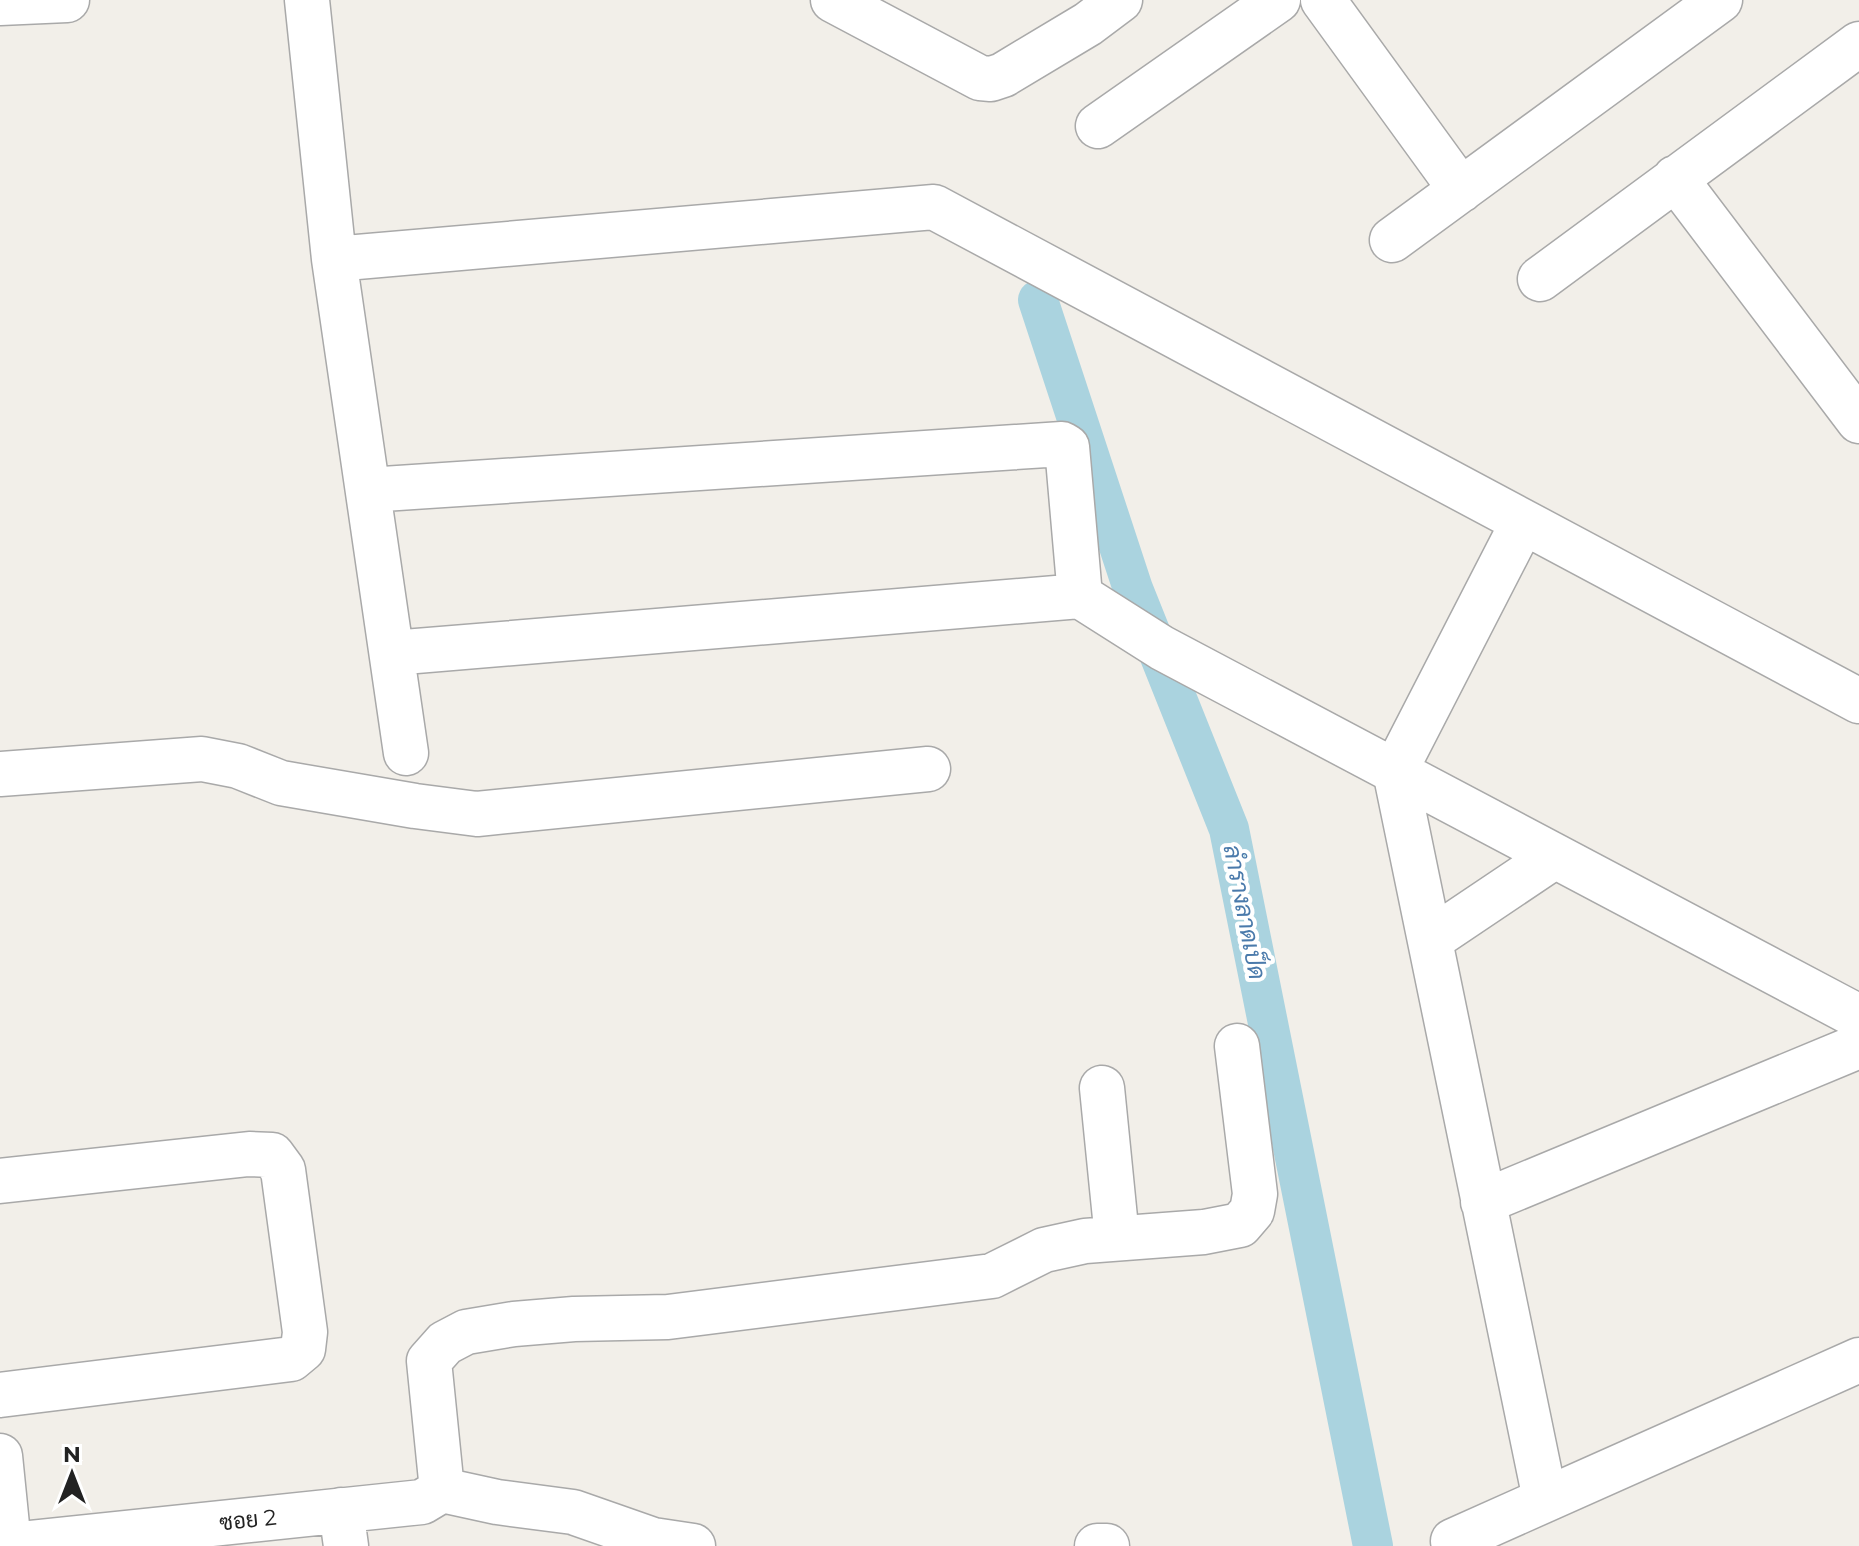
<svg xmlns="http://www.w3.org/2000/svg" width="1859" height="1546" viewBox="0 0 1859 1546" font-family="Montserrat,Sarabun,sans-serif">
<style>
.lines{fill:none;stroke-linecap:round;stroke-linejoin:round}
.canal{stroke:#aad3df;stroke-width:40}
.minor-casing{stroke:#a9a9a9;stroke-width:47}
.minor{stroke:#fff;stroke-width:44}
.labels{text-anchor:middle;dominant-baseline:central;stroke-width:8;stroke-linejoin:round;paint-order:stroke}
.street-label{font-size:22px;fill:#222;stroke:#fff}
.water-label{font-size:24px;font-style:italic;fill:#4a7aab;stroke:#fff}
</style>
<rect width="100%" height="100%" fill="#f2efe9"/>
<g class="lines">
<path class="canal" d="M 1038,300 L 1133,589 L 1229,829 L 1373,1546"/>
<defs>
<path id="minor" d="M 307,0 L 334,259 L 406,753
M 833,0 L 980,78 L 991,79 L 1003,75 L 1088,24 L 1120,0
M 1323,0 L 1461,190
M 0,3 L 67,0
M 1098,126 L 1278,0
M 1675,178 L 1859,421
M 1392,240 L 1720,0
M 334,259 L 934,207 L 1859,701
M 1540,279 L 1859,44
M 368,490 L 1062,444 L 1067,447 L 1080,596
M 1523,522 L 1395,771 L 1545,1499
M 392,653 L 1080,596 L 1162,648 L 1859,1017
M 0,774 L 202,759 L 238,766 L 281,783 L 415,806 L 477,814 L 928,769
M 1430,940 L 1555,856
M 1102,1088 L 1117,1238
M 0,1181 L 249,1154 L 272,1155 L 283,1170 L 305,1332 L 303,1349 L 291,1359 L 0,1395
M 1483,1202 L 1859,1046
M 0,1456 L 9,1545
M 442,1490 L 429,1361 L 445,1343 L 466,1332 L 514,1324 L 574,1319 L 668,1317 L 992,1276 L 1044,1250 L 1085,1241 L 1204,1232 L 1240,1225 L 1252,1211 L 1255,1194 L 1237,1046
M 442,1490 L 497,1502 L 573,1512 L 653,1540 L 693,1546
M 341,1510 L 346,1546
M 1453,1541 L 1859,1360
M 2,1546 L 422,1502 L 442,1490
M 1097,1546 L 1107,1546"/>
</defs>
<use href="#minor" class="minor-casing"/>
<use href="#minor" class="minor"/>
</g>
<g class="labels">
<g class="street-label">
<text transform="translate(248 1520) rotate(-6)">ซอย 2</text>
</g>
<g class="water-label">
<text transform="translate(1245 912) rotate(79)">ลำรางลาดเป็ด</text>
</g>
</g>
<g transform="translate(72 1474)" stroke="#ffffff" stroke-width="6" paint-order="stroke">
<path d="M0-6L14 30L0 20L-14 30Z" fill="#222222"/>
<text y="-12" font-size="22" font-weight="bold" text-anchor="middle" fill="#222222">N</text>
</g>
</svg>
